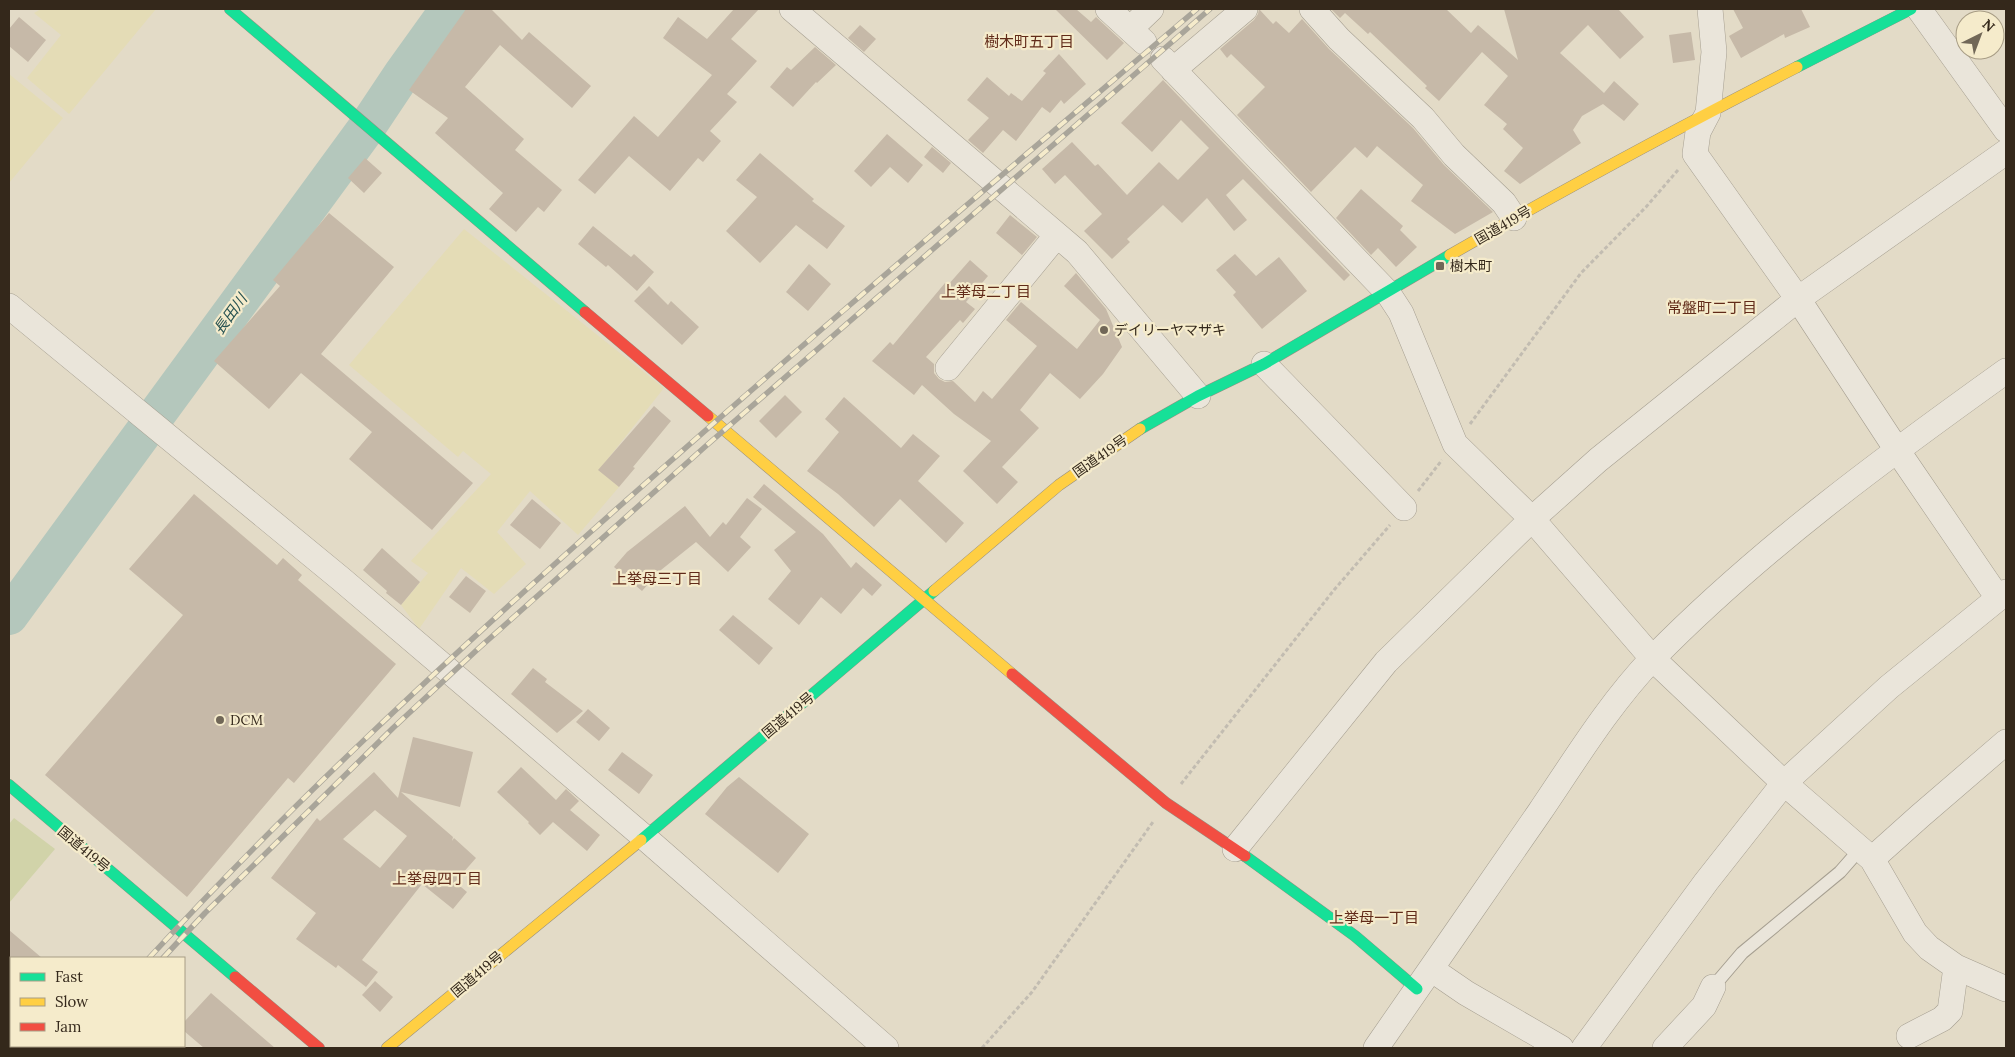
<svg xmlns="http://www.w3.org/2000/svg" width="2015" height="1057" viewBox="0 0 2015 1057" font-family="Lora,'Noto Sans JP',serif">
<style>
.farmland{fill:#e4dcb6}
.green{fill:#d1d3a9}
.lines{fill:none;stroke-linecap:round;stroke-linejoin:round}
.river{stroke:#b4c7bc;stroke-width:38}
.building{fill:#c6b9a8;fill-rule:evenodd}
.lane-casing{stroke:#a69f91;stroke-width:14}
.street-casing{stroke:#a69f91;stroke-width:26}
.fast-casing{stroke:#978f81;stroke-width:12}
.slow-casing{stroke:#978f81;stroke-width:12}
.jam-casing{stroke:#978f81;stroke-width:12}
.path{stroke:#c2bcb1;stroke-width:3;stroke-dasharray:4 2.5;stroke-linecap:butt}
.lane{stroke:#eae5da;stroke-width:12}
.street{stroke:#eae5da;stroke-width:25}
.fast{stroke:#16e098;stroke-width:11}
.slow{stroke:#ffcf43;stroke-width:11}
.jam{stroke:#f24e42;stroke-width:11}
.rail-casing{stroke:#a9a59a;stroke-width:5.5}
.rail{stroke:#f5ebcb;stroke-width:4;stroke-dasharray:11;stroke-linecap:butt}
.poi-dot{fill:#716757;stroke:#f5ebcb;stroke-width:2}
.labels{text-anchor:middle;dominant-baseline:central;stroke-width:4.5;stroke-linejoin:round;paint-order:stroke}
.street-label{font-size:14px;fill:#34281b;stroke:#f5ebcb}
.poi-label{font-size:14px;fill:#34281b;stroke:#f5ebcb;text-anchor:start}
.neighbourhood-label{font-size:15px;fill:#612b19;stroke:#f5ebcb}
.water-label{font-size:15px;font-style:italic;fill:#295453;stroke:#f5ebcb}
</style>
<rect width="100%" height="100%" fill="#e3dbc7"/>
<path class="farmland" d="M 41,9 L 156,9 L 69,114 L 27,78 L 61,35 L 34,13 Z
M 9,74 L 63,118 L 9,183 Z
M 464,229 L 664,388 L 599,470 L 619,487 L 578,535 L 530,491 L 497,532 L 526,564 L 494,594 L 461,568 L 419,629 L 401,605 L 428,573 L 411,561 L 491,474 L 463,451 L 458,457 L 349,365 Z"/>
<path class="green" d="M 14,818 L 55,849 L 9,903 L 9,824 Z"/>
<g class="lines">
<path class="river" d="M 9,616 L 365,130 L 403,73 L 449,9"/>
</g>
<path class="building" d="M 466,9 L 491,9 L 522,40 L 529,32 L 591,86 L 572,108 L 500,45 L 465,87 L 524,139 L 515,150 L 562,190 L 544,212 L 538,207 L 516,232 L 489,209 L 503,193 L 435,133 L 448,118 L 409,90 Z
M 734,9 L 759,9 L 731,39 L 757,61 L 727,94 L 737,102 L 710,131 L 721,141 L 703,162 L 698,158 L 670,191 L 629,156 L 595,194 L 578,180 L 634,116 L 658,137 L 712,75 L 663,38 L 678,17 L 707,39 Z
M 1055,9 L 1076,9 L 1091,22 L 1096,17 L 1124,43 L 1107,60 Z
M 1259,9 L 1273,24 L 1276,21 L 1289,33 L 1302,19 L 1329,49 L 1413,128 L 1444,165 L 1493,212 L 1455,234 L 1411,201 L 1423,185 L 1377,146 L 1367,158 L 1355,147 L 1311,192 L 1237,115 L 1265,87 L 1231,54 L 1227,58 L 1220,49 L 1254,20 L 1258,14 Z
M 1331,9 L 1446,9 L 1471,33 L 1478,25 L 1518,60 L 1504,9 L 1618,9 L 1644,37 L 1620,59 L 1588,25 L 1560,53 L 1604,93 L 1614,81 L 1639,104 L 1624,121 L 1603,104 L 1582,116 L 1573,130 L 1581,143 L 1520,184 L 1504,171 L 1523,148 L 1503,129 L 1507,124 L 1484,105 L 1508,76 L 1482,52 L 1439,101 L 1425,88 L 1427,86 L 1370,32 L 1368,34 L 1345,13 L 1340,18 Z
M 1733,9 L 1801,9 L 1810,27 L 1785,38 L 1784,34 L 1741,58 L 1729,36 L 1743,28 Z
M 19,17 L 46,40 L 28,62 L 9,46 L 9,29 Z
M 860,25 L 876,39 L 864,52 L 848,38 Z
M 1691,32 L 1695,60 L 1673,63 L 1669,35 Z
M 815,47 L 836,65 L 817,83 L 816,82 L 793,107 L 770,87 L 787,67 L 791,70 Z
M 1059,54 L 1086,84 L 1064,104 L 1061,100 L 1050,113 L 1042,107 L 1016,141 L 1003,130 L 983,153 L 968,140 L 989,118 L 967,100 L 987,77 L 1009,96 L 1011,93 L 1022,101 L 1046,73 L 1043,71 Z
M 1163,80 L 1350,275 L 1344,281 L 1243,179 L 1226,195 L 1247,220 L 1234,231 L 1207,198 L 1182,223 L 1163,205 L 1127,239 L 1130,242 L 1112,259 L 1084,231 L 1102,214 L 1065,175 L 1055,184 L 1042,169 L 1072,142 L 1095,166 L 1098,164 L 1127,195 L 1159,162 L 1178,180 L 1209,148 L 1181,120 L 1152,152 L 1121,123 Z
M 887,134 L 923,165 L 908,183 L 890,167 L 871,187 L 854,171 Z
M 932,147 L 951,163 L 943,173 L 924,157 Z
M 760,153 L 814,199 L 812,201 L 845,226 L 827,249 L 796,225 L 760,263 L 726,231 L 757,197 L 736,180 Z
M 365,158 L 382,173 L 364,193 L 348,178 Z
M 1361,189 L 1403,226 L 1400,230 L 1417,247 L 1396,267 L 1378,248 L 1371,255 L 1336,218 Z
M 329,213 L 394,267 L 321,354 L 473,483 L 432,530 L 349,459 L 372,432 L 301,373 L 269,409 L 214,361 L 280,286 L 273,280 Z
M 1010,215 L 1037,237 L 1022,255 L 996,233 Z
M 593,226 L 631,257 L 634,254 L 654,272 L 637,291 L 608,265 L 606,267 L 578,244 Z
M 1235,254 L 1256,276 L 1279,257 L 1307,291 L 1262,329 L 1233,295 L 1236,292 L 1216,270 Z
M 970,260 L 988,276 L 966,302 L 975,309 L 963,323 L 960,320 L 926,357 L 934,364 L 934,373 L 939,379 L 945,382 L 953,381 L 975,402 L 983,391 L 992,399 L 1037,346 L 1006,320 L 1021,302 L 1077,349 L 1100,320 L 1064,286 L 1076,273 L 1106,309 L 1122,347 L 1103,374 L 1080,399 L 1050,373 L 1020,410 L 1039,428 L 1002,467 L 1018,482 L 997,504 L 963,471 L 991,441 L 954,414 L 922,385 L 914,395 L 872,361 L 890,342 L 893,345 L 945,283 L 948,285 Z
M 809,264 L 831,284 L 808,311 L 786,292 Z
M 649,286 L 668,305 L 671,301 L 699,327 L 682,345 L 634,301 Z
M 785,395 L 802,412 L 776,438 L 759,421 Z
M 844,397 L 901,448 L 913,434 L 940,456 L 918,481 L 964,523 L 946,543 L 900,499 L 874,527 L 838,494 L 807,471 L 839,432 L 825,419 Z
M 654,406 L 671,421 L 633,467 L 635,468 L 619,487 L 598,470 Z
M 764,484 L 823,534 L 851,568 L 856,562 L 882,585 L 872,596 L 863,588 L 841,614 L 821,597 L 799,625 L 768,599 L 791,571 L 774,550 L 796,532 L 753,497 Z
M 194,494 L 277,565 L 283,558 L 302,575 L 298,580 L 396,664 L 294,783 L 288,778 L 187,897 L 45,775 L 183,615 L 129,569 Z
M 747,498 L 762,509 L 740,537 L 751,547 L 728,572 L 696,542 L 661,570 L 642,591 L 614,567 L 627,552 L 685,506 L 710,537 L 723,522 L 726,525 Z
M 532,499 L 561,523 L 540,549 L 510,525 Z
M 382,548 L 420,582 L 401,605 L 386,593 L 387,591 L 363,570 Z
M 466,576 L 486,591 L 470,613 L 449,597 Z
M 733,615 L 773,648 L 759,665 L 719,630 Z
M 533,668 L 547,679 L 545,682 L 583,711 L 557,733 L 511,694 Z
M 588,709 L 610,728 L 599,741 L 576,722 Z
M 413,737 L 473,752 L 460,807 L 401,792 L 453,837 L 452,841 L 454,838 L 476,858 L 455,882 L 467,892 L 453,909 L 422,884 L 362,960 L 378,972 L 366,987 L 338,965 L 336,968 L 296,939 L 316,913 L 271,878 L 317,818 L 320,821 L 374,772 L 398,798 ZM 375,810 L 407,836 L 380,868 L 343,839 Z
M 622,752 L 653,775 L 639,794 L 608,770 Z
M 521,767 L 556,800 L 566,789 L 579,801 L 570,810 L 600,835 L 587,851 L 553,822 L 540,835 L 528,823 L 529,822 L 497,792 Z
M 739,777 L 809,834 L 778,873 L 705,814 L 727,787 Z
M 9,930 L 42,958 L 9,958 Z
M 375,981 L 393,997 L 380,1012 L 362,995 Z
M 211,993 L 275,1048 L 204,1048 L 184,1031 L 184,1022 Z"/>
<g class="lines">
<defs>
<path id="lane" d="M 1713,987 L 1742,953 L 1840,872 L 1861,848"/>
<path id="street" d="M 792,9 L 1077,252 L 1198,396
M 1108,9 L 1144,42
M 1312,9 L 1339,39 L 1423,118 L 1454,155 L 1504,203 L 1514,218
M 1710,9 L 1714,52 L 1708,113 L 1698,132 L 1695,154 L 1798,299 L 1897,450 L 1998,598
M 1919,9 L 2006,130
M 1130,29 L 1151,9
M 1163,59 L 1388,293 L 1401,313 L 1455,444 L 1532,519 L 1653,659 L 1784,783 L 1872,859 L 1915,933 L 1929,948 L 1956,967 L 2006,989
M 1173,70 L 1245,9
M 9,306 L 341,579 L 644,837 L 886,1048
M 1264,364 L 1404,508
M 948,368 L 1057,235
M 1235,849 L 1386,662 L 1532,519 L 1598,460 L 1798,299 L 2006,152
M 1872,859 L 1920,816 L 2006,742
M 1431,969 L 1466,993 L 1561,1048
M 1909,1036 L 1942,1019 L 1950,1011 L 1956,967
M 1376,1048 C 1430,970 1485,891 1539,813 C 1575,760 1609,704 1653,658 C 1759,550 1883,459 2006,371
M 1584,1048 L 1706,882 L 1784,783 L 1889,687 L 2006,592
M 1665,1048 L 1704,1006 L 1713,987"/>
<path id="fast" d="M 230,9 L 585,312
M 1797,67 L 1911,9
M 1140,429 L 1198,396 L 1264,364 L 1450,255
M 9,785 L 235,977
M 641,840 L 934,591
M 1245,856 L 1355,936 L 1417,989"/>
<path id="slow" d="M 1450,255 C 1564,189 1680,127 1797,67
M 708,416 L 1012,674
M 934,591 L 1059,485 L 1140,429
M 387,1048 L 641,840"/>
<path id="jam" d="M 585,312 L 708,416
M 1012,674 L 1166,803 L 1245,856
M 235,977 L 319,1048"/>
</defs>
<use href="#lane" class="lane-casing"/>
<use href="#street" class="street-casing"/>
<use href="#fast" class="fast-casing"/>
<use href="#slow" class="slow-casing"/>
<use href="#jam" class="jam-casing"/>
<path class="path" d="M 1470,424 L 1581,273 L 1646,207 L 1678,170
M 1418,491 L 1442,460
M 1181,784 L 1334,590 L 1390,525
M 982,1048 L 1032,992 L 1153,822"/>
<use href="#lane" class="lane"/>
<use href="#street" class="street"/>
<use href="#fast" class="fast"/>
<use href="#slow" class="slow"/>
<use href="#jam" class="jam"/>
<defs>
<path id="rail" d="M 149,958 C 289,806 440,666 594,529 C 792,352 995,181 1197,9
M 163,958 L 205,913 L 393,728 L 479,648 L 707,445 L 1210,9
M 69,1048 L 71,1046
M 83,1048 L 86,1046"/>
</defs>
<use href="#rail" class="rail-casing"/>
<use href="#rail" class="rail"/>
</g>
<g class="poi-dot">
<rect x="1435" y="261" width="10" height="10" rx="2.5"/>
<circle cx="1104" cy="330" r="5"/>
<circle cx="220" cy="720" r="5"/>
</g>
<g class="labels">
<g class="street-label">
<text transform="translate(1503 225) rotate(-30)">国道419号</text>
<text transform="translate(1100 456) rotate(-35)">国道419号</text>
<text transform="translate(788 715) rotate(-40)">国道419号</text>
<text transform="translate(84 849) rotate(40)">国道419号</text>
<text transform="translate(477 974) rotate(-40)">国道419号</text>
</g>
<g class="poi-label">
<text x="1450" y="266">樹木町</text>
<text x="1114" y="330">デイリーヤマザキ</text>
<text x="230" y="720">DCM</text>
</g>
<g class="neighbourhood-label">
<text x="1029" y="41">樹木町五丁目</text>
<text x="986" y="291">上挙母二丁目</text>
<text x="1712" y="307">常盤町二丁目</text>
<text x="657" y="578">上挙母三丁目</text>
<text x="437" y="878">上挙母四丁目</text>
<text x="1374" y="917">上挙母一丁目</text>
</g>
<g class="water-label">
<text transform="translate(230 314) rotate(-54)">長田川</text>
</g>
</g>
<rect width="2015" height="1057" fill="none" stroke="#34281b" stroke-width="20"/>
<rect x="10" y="957" width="175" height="90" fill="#f5ebcb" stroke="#a89d85"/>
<rect x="20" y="973" width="25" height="8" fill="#16e098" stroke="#a89d85"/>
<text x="55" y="982" font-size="15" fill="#34281b">Fast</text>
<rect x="20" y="998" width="25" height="8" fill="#ffcf43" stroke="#a89d85"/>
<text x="55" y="1007" font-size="15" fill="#34281b">Slow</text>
<rect x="20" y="1023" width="25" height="8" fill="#f24e42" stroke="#a89d85"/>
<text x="55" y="1032" font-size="15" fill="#34281b">Jam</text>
<g transform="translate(1980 35) rotate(42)"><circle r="24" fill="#f5ebcb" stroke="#a89d85"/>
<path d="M0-4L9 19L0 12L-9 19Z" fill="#716757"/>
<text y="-8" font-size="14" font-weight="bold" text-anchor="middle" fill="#34281b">N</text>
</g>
</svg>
